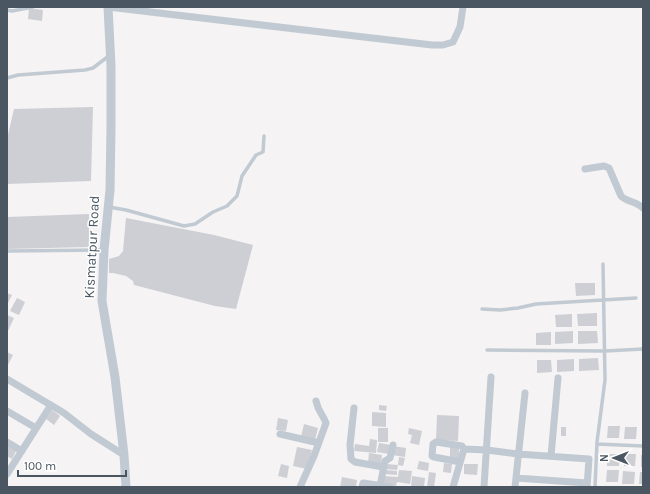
<svg xmlns="http://www.w3.org/2000/svg" width="650" height="494" viewBox="0 0 650 494" font-family="Karla,sans-serif">
<style>
.building{fill:#cdcfd5}
.lines{fill:none;stroke-linecap:round;stroke-linejoin:round}
.service{stroke:#c1cad2;stroke-width:3.5}
.minor{stroke:#c1cad2;stroke-width:7}
.tertiary{stroke:#c1cad2;stroke-width:9}
.labels{text-anchor:middle;dominant-baseline:central;stroke-width:3;stroke-linejoin:round;paint-order:stroke}
.street-label{font-size:14px;fill:#4a5661;stroke:#fff}
</style>
<rect width="100%" height="100%" fill="#f5f3f3"/>
<path class="building" d="M 29,8 L 43,10 L 42,21 L 28,19 Z
M 93,107 L 91,181 L 7,184 L 7,139 L 14,109 Z
M 89,214 L 89,247 L 7,249 L 7,217 Z
M 126,218 L 214,235 L 253,245 L 236,309 L 215,306 L 134,285 L 133,281 L 126,276 L 113,273 L 109,273 L 109,259 L 119,256 L 123,251 Z
M 575,283 L 595,283 L 595,295 L 576,296 Z
M 7,293 L 12,295 L 7,305 Z
M 17,298 L 25,302 L 19,315 L 10,311 Z
M 597,313 L 597,326 L 578,326 L 577,314 Z
M 572,314 L 572,327 L 556,327 L 555,315 Z
M 7,315 L 14,318 L 7,333 Z
M 573,331 L 573,343 L 555,344 L 555,332 Z
M 578,331 L 597,331 L 598,343 L 578,344 Z
M 551,332 L 551,345 L 536,345 L 536,333 Z
M 7,352 L 13,355 L 7,367 Z
M 598,358 L 599,370 L 579,371 L 579,359 Z
M 574,359 L 574,371 L 557,372 L 557,360 Z
M 537,360 L 551,360 L 552,372 L 537,373 Z
M 379,405 L 387,406 L 386,411 L 379,410 Z
M 52,410 L 60,416 L 54,425 L 46,419 Z
M 372,412 L 386,413 L 386,427 L 372,426 Z
M 437,415 L 459,416 L 458,441 L 436,440 Z
M 278,418 L 288,420 L 286,431 L 276,430 Z
M 304,424 L 318,428 L 315,440 L 301,437 Z
M 608,426 L 620,426 L 619,438 L 607,438 Z
M 561,427 L 566,427 L 566,436 L 561,436 Z
M 625,427 L 637,427 L 636,439 L 624,439 Z
M 378,428 L 388,428 L 388,442 L 378,442 Z
M 409,428 L 422,431 L 419,445 L 410,443 L 412,435 L 408,434 Z
M 370,439 L 377,440 L 376,453 L 354,451 L 355,444 L 369,446 Z
M 379,443 L 391,445 L 389,454 L 377,452 Z
M 7,445 L 16,451 L 12,459 L 7,456 Z
M 393,446 L 406,448 L 405,457 L 392,455 Z
M 297,447 L 312,450 L 307,469 L 293,466 Z
M 450,447 L 459,447 L 459,460 L 450,459 Z
M 369,453 L 382,455 L 381,465 L 368,463 Z
M 607,454 L 620,454 L 619,466 L 607,466 Z
M 624,454 L 636,454 L 635,466 L 624,466 Z
M 641,455 L 643,455 L 643,467 L 641,467 Z
M 399,457 L 405,458 L 403,466 L 398,465 Z
M 419,461 L 429,463 L 428,471 L 417,469 Z
M 444,463 L 452,464 L 451,473 L 443,472 Z
M 281,464 L 289,466 L 287,478 L 278,476 Z
M 386,464 L 398,465 L 397,470 L 385,469 Z
M 464,464 L 478,464 L 477,475 L 464,474 Z
M 385,470 L 397,471 L 397,475 L 385,474 Z
M 399,470 L 412,471 L 410,484 L 397,482 L 396,486 L 382,485 L 383,476 L 398,477 Z
M 607,470 L 619,470 L 618,482 L 606,482 Z
M 623,471 L 635,472 L 634,484 L 622,484 Z
M 429,472 L 436,473 L 434,487 L 427,487 Z
M 640,472 L 643,472 L 643,484 L 639,484 Z
M 412,476 L 425,478 L 424,487 L 411,486 Z
M 342,477 L 357,480 L 356,487 L 340,487 Z"/>
<g class="lines">
<path class="service" d="M 7,10 L 12,11 L 33,7
M 7,78 L 18,75 L 85,70 L 93,68 L 110,55
M 109,207 L 126,210 L 184,226 L 195,224 L 213,212 L 227,206 L 237,196 L 242,176 L 256,155 L 263,152 L 264,136
M 8,251 L 103,250
M 482,309 L 500,310 L 518,308 L 536,304 L 636,298
M 487,350 L 605,351 L 643,349
M 597,444 L 643,446
M 595,487 L 597,442 L 605,380 L 603,264"/>
<path class="minor" d="M 108,7 L 432,45 L 443,45 L 453,42 L 460,27 L 463,7
M 585,169 L 604,166 L 609,168 L 621,196 C 627,202 635,201 643,208
M 7,379 L 64,413 L 91,434 L 124,455
M 354,408 L 350,445 L 351,459 L 355,462 L 383,467
M 7,411 L 36,428
M 280,434 L 319,443
M 7,442 L 22,451
M 551,456 L 558,378
M 460,462 L 434,457 L 432,456 L 433,444 L 436,442 L 462,446 L 464,449
M 7,474 L 51,405
M 516,478 L 587,483
M 380,486 L 385,461 L 390,458 L 393,445
M 300,487 L 314,456 L 326,423 C 323,414 318,412 316,401
M 362,487 L 363,483 L 390,487
M 453,487 L 464,449 L 487,450 L 518,454 L 589,459 L 587,487
M 484,487 L 491,377
M 515,487 L 525,393"/>
<path class="tertiary" d="M 108,7 L 111,66 L 111,128 L 110,190 L 104,250 L 102,301 L 115,377 L 124,455 L 126,487"/>
</g>
<g class="labels">
<g class="street-label">
<text transform="translate(92 247) rotate(-87)">Kismatpur Road</text>
</g>
</g>
<rect width="650" height="494" fill="none" stroke="#4a5661" stroke-width="16"/>
<g transform="translate(614 458) rotate(270)" stroke="#ffffff" stroke-width="3" paint-order="stroke">
<path d="M0-3L7 15L0 10L-7 15Z" fill="#4a5661"/>
<text y="-6" font-size="11" font-weight="bold" text-anchor="middle" fill="#4a5661">N</text>
</g>
<path d="M18 470v6h108v-6" fill="none" stroke="#4a5661" stroke-width="2"/>
<text x="24" y="470" font-size="12" fill="#4a5661" stroke="#ffffff" stroke-width="3" paint-order="stroke">100 m</text>
</svg>
